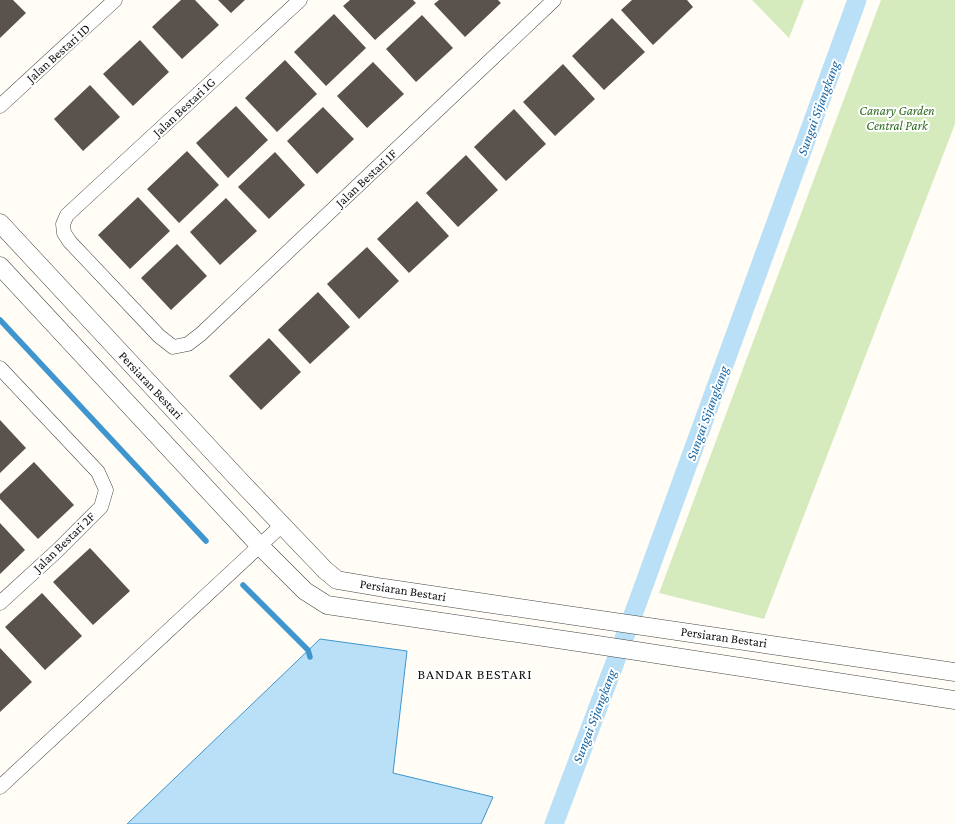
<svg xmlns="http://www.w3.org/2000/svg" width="955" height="824" viewBox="0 0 955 824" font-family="'Crimson Pro',serif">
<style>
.green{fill:#d5ebbd}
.water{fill:#b9e0f7;stroke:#3f96cf}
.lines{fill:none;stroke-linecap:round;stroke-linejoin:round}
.stream{stroke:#3f96cf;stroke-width:5.5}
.canal{stroke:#b9e0f7;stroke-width:19}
.building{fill:#5a524d}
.minor-casing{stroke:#444;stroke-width:15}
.tertiary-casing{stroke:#444;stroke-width:19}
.minor{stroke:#fff;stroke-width:14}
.tertiary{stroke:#fff;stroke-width:18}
.labels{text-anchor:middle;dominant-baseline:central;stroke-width:4;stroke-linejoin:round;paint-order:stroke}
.street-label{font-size:13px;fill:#111;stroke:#fff}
.park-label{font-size:13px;font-style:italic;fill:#2f6b1f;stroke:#fff}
.water-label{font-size:14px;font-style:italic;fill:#1768a6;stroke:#fff}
.neighbourhood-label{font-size:14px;letter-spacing:1px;fill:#111;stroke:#fff}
</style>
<rect width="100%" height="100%" fill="#fffdf5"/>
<path class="green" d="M 752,0 L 804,0 L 789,38 Z
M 881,0 L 955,0 L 955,124 L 764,619 L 659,593 Z"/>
<path class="water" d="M 320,639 L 407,651 L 393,773 L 493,797 L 481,824 L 127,824 Z"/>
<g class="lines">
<path class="stream" d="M 0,320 L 206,541
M 243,585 L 308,650 L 310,657"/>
<path class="canal" d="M 554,824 L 637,604 L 857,0"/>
</g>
<path class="building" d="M 0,0 L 13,0 L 26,13 L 0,38 Z
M 181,0 L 195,0 L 219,25 L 182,59 L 152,27 Z
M 218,0 L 245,0 L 231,13 Z
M 350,0 L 413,0 L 416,3 L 375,40 L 343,6 Z
M 439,0 L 498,0 L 501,3 L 465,37 L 434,4 Z
M 632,0 L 687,0 L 693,7 L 653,45 L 621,10 Z
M 334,14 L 366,48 L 326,86 L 294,52 Z
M 422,15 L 453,48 L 416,82 L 386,49 Z
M 612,18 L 645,52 L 604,90 L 572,56 Z
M 140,40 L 169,72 L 133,106 L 103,74 Z
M 285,60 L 317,94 L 277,132 L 245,98 Z
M 373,62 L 404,94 L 367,128 L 337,96 Z
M 563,64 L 595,99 L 555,136 L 523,102 Z
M 90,85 L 120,117 L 83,151 L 54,119 Z
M 236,106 L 268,140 L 228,178 L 196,143 Z
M 323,107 L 354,139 L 317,174 L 287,141 Z
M 514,109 L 546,144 L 506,181 L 474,147 Z
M 187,151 L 219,185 L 179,223 L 147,189 Z
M 275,152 L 305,185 L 269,219 L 238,187 Z
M 466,155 L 498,190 L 458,227 L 426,193 Z
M 138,197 L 170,231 L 130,269 L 98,235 Z
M 226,198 L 257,231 L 220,265 L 190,232 Z
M 417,201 L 449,236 L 409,273 L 377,239 Z
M 177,244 L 207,276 L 171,310 L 141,278 Z
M 367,247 L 399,281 L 359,319 L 327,284 Z
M 318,292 L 350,327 L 310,364 L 278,330 Z
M 269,338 L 301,372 L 261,410 L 229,376 Z
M 0,420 L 26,448 L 0,473 Z
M 34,462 L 74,505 L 38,539 L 0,499 L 0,494 Z
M 0,523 L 25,550 L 0,574 Z
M 90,548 L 130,591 L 93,625 L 53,582 Z
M 42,593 L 82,636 L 45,670 L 5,627 Z
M 0,648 L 32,682 L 0,712 Z"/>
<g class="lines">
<defs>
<path id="minor" d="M 300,0 L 67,215 L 63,224 L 64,233 L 70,242 L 159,336 L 173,347 L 188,344 L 201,334 L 554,0
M 0,106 L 115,0
M 0,368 L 98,472 L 106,490 L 101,507 L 58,550 L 0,603
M 0,787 L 282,525"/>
<path id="tertiary" d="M 0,223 L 241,482 L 325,570 L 337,580 L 384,588 L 955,672
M 0,266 L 260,546 L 305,591 L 327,605 L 591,644 L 955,700"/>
</defs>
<use href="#minor" class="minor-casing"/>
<use href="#tertiary" class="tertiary-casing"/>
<use href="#minor" class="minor"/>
<use href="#tertiary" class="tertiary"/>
</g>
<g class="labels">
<g class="street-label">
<text transform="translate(58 53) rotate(-42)">Jalan Bestari 1D</text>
<text transform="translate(184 107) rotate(-43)">Jalan Bestari 1G</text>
<text transform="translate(366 178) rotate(-43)">Jalan Bestari 1F</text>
<text transform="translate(151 385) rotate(47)">Persiaran Bestari</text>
<text transform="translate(64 542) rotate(-44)">Jalan Bestari 2F</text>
<text transform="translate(403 590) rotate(9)">Persiaran Bestari</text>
<text transform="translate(724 637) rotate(8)">Persiaran Bestari</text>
</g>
<g class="park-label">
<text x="897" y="110">Canary Garden<tspan x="897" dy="15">Central Park</tspan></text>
</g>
<g class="water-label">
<text transform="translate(818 108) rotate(-70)">Sungai Sijangkang</text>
<text transform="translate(707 413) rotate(-70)">Sungai Sijangkang</text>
<text transform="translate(594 716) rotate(-69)">Sungai Sijangkang</text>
</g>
<g class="neighbourhood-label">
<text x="475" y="674">BANDAR BESTARI</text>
</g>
</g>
</svg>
